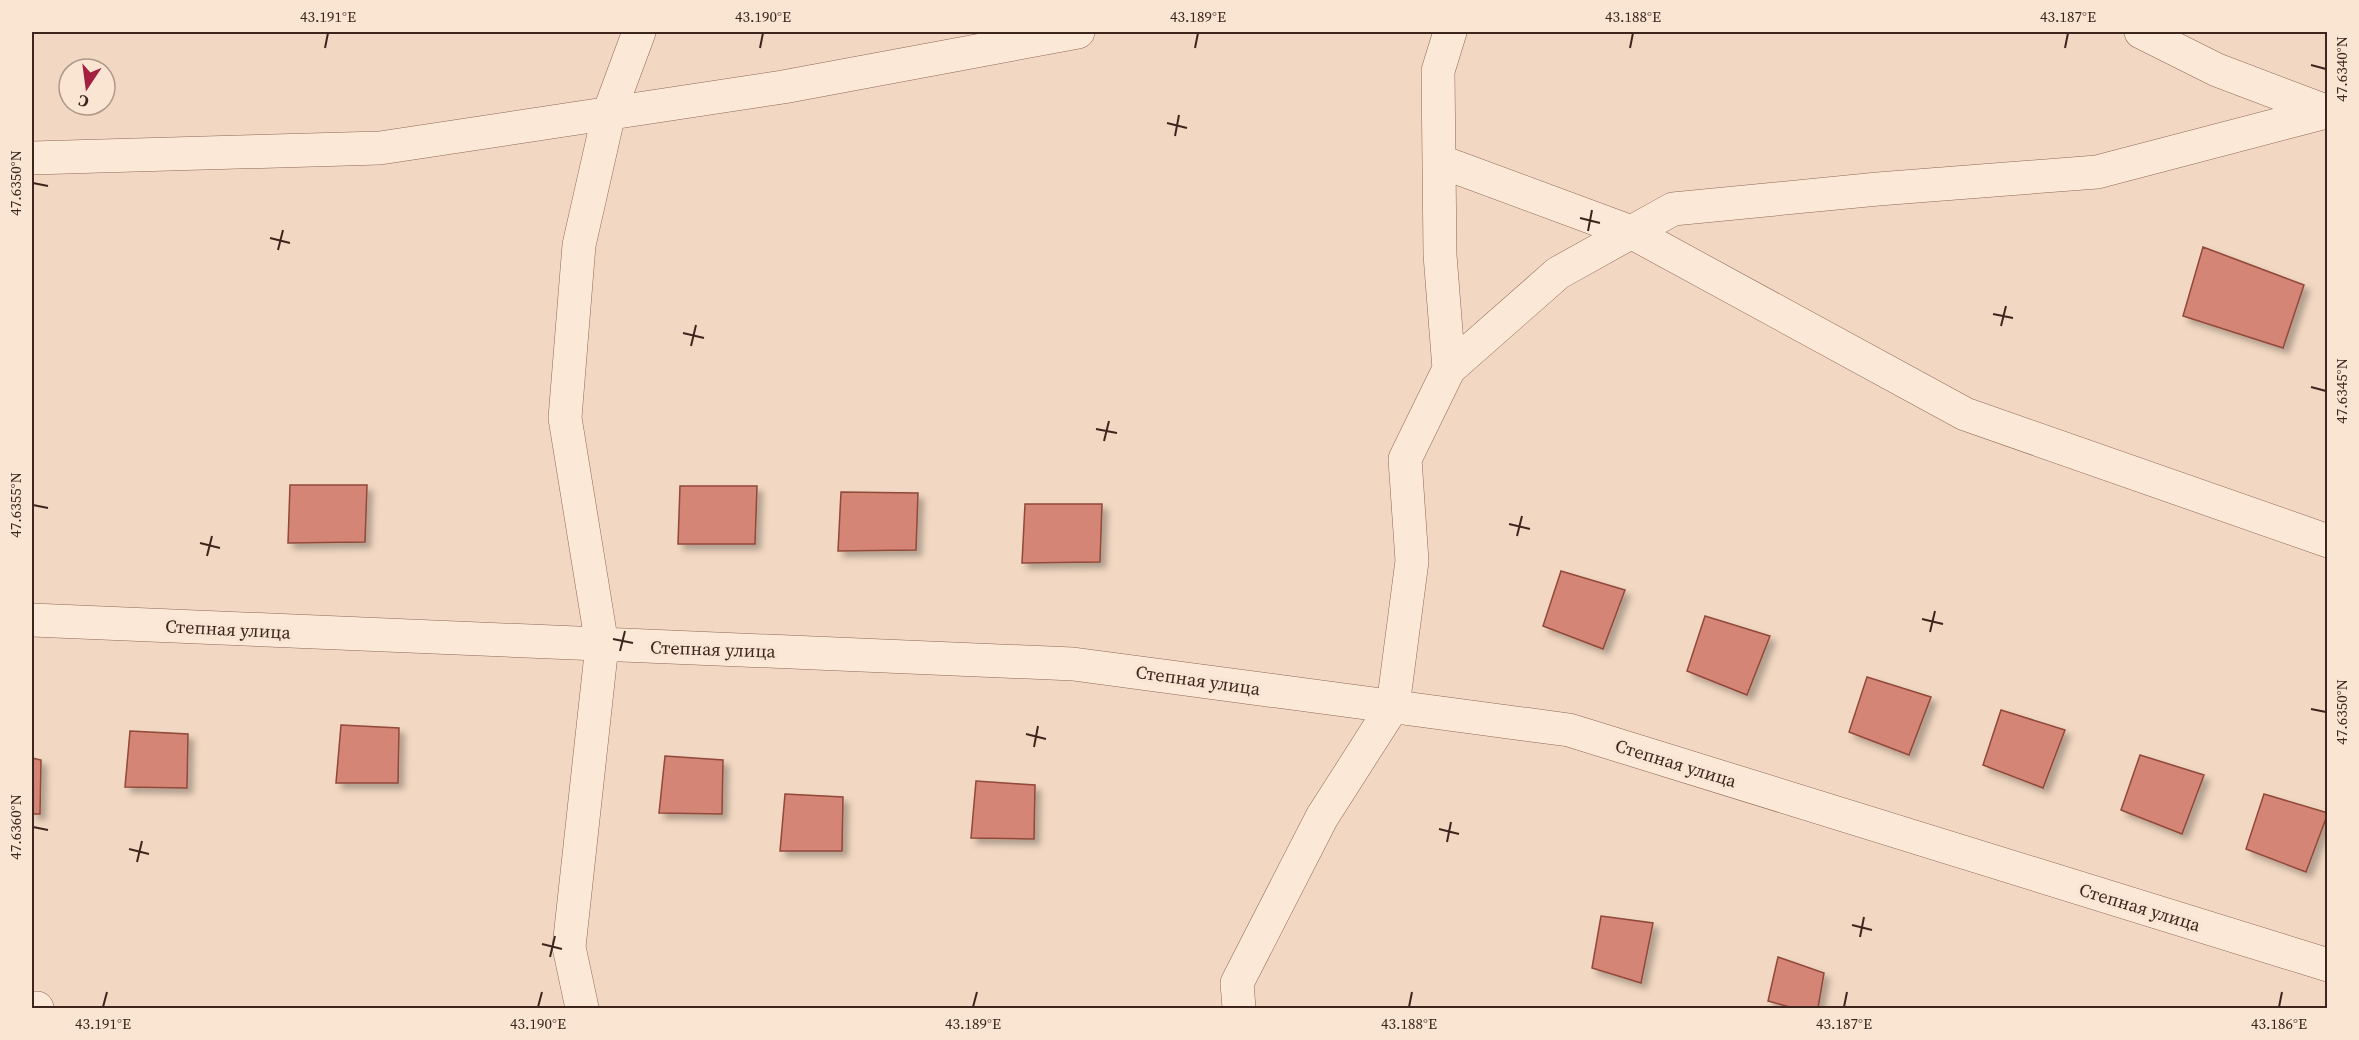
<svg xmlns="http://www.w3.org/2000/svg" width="2359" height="1040" viewBox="0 0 2359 1040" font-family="'Source Serif 4',serif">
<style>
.building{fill:#d48574;stroke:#90483a;stroke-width:1.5;filter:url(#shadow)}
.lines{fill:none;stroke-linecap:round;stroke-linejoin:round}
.minor-casing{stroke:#8e6757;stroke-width:34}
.minor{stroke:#fce8d6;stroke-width:33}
.ticks{fill:none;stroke:#3d251d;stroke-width:2}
.labels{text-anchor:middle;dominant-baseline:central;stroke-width:6;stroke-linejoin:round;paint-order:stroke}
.street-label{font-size:18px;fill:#3d251d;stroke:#f9e5d2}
.neatline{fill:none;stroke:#3d251d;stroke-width:2}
.ticks-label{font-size:15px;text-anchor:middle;fill:#3d251d}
</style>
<defs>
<filter id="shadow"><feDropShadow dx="5.5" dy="5.5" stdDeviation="3" flood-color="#0004"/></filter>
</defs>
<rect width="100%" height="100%" fill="#f2d8c2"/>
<path class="building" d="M 2203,247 L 2304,285 L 2283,348 L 2183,316 Z
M 290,485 L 367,485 L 365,542 L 288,543 Z
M 680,486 L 757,486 L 755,544 L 678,544 Z
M 841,492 L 918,493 L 916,550 L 838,551 Z
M 1025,504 L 1102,504 L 1100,562 L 1022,563 Z
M 1561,571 L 1625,590 L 1603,649 L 1543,626 Z
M 1705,616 L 1770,636 L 1747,695 L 1687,671 Z
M 1867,677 L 1931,697 L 1909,755 L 1849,732 Z
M 2001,710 L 2065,730 L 2043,788 L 1983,765 Z
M 341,725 L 399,728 L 398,783 L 336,783 Z
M 130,731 L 188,734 L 187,788 L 125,787 Z
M 2140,755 L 2204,775 L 2182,834 L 2121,810 Z
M 665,756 L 723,760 L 722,814 L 659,813 Z
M 32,758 L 41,760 L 40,814 L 32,814 Z
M 976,781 L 1035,785 L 1034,839 L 971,838 Z
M 785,794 L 843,797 L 842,851 L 780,851 Z
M 2264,794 L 2328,813 L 2306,872 L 2246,849 Z
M 1601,916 L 1653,923 L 1641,983 L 1592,968 Z
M 1778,957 L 1824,973 L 1818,1008 L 1793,1008 L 1768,1001 Z"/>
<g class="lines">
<defs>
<path id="minor" d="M 2141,32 L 2217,70 L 2328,112
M 32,158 L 380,148 L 783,87 L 1078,32
M 1439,161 L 1631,232 L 1965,414 L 2328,541
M 1449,369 L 1558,273 L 1673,209 L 1878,189 L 2097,172 L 2326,112
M 32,620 L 1073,664 L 1569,730 L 2328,965
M 32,1008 L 37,1008
M 582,1008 L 569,947 L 602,645 L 565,418 L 579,245 L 609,113 L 639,32
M 1239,1008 L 1237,983 L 1322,817 L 1393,706 L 1412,561 L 1405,459 L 1449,369 L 1440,255 L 1438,71 L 1450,32"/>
</defs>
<use href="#minor" class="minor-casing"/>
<use href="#minor" class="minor"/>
</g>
<path class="ticks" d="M 325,48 L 328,33M 760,48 L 763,33M 1195,48 L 1198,33M 1630,48 L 1633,33M 2065,48 L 2068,33M 2311,65 L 2326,69M 1167,123 L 1187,128M 1175,136 L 1179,115M 33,183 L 48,186M 1580,218 L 1600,223M 1588,231 L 1592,210M 270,238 L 290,243M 278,250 L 283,230M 1993,314 L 2013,318M 2001,326 L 2006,306M 683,333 L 704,338M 691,346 L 696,325M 2311,387 L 2326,391M 1096,429 L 1117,433M 1104,441 L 1109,421M 33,505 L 48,508M 1509,524 L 1530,529M 1517,536 L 1522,516M 200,543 L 220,548M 207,556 L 212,536M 1922,619 L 1943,624M 1930,632 L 1935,611M 613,639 L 633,643M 620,651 L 625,631M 2311,709 L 2326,712M 1026,734 L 1046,739M 1034,747 L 1038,726M 33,827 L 48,830M 1439,829 L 1459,834M 1447,842 L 1451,822M 129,849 L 149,854M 137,862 L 142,841M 1852,925 L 1872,930M 1860,937 L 1864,917M 542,944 L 562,949M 550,957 L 555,936M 103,1007 L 107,992M 538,1007 L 542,992M 973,1007 L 977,992M 1409,1007 L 1412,992M 1844,1007 L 1847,992M 2279,1007 L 2282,992"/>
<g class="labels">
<g class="street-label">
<text transform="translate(228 629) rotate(3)">Степная улица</text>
<text transform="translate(713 649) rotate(2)">Степная улица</text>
<text transform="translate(1198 680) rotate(8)">Степная улица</text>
<text transform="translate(1676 763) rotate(17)">Степная улица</text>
<text transform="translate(2140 907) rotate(17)">Степная улица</text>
</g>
</g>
<rect width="2359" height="1040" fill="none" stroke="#f9e5d2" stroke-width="66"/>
<g transform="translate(87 87) rotate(193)"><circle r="28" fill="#f9e5d2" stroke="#ae988a" stroke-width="1.5"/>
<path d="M0-4.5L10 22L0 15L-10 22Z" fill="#a42040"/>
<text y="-9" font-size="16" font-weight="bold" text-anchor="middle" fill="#3d251d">С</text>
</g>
<rect x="33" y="33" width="2293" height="974" class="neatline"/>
<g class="ticks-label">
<text x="328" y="22">43.191°E</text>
<text x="763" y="22">43.190°E</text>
<text x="1198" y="22">43.189°E</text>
<text x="1633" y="22">43.188°E</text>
<text x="2068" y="22">43.187°E</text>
<text transform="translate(2342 69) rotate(-90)" y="5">47.6340°N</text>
<text transform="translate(16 183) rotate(-90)" y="5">47.6350°N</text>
<text transform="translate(2342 391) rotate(-90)" y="5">47.6345°N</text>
<text transform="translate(16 505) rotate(-90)" y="5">47.6355°N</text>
<text transform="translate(2342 712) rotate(-90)" y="5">47.6350°N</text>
<text transform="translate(16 827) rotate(-90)" y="5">47.6360°N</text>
<text x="103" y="1029">43.191°E</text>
<text x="538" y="1029">43.190°E</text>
<text x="973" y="1029">43.189°E</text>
<text x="1409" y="1029">43.188°E</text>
<text x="1844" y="1029">43.187°E</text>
<text x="2279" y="1029">43.186°E</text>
</g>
</svg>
